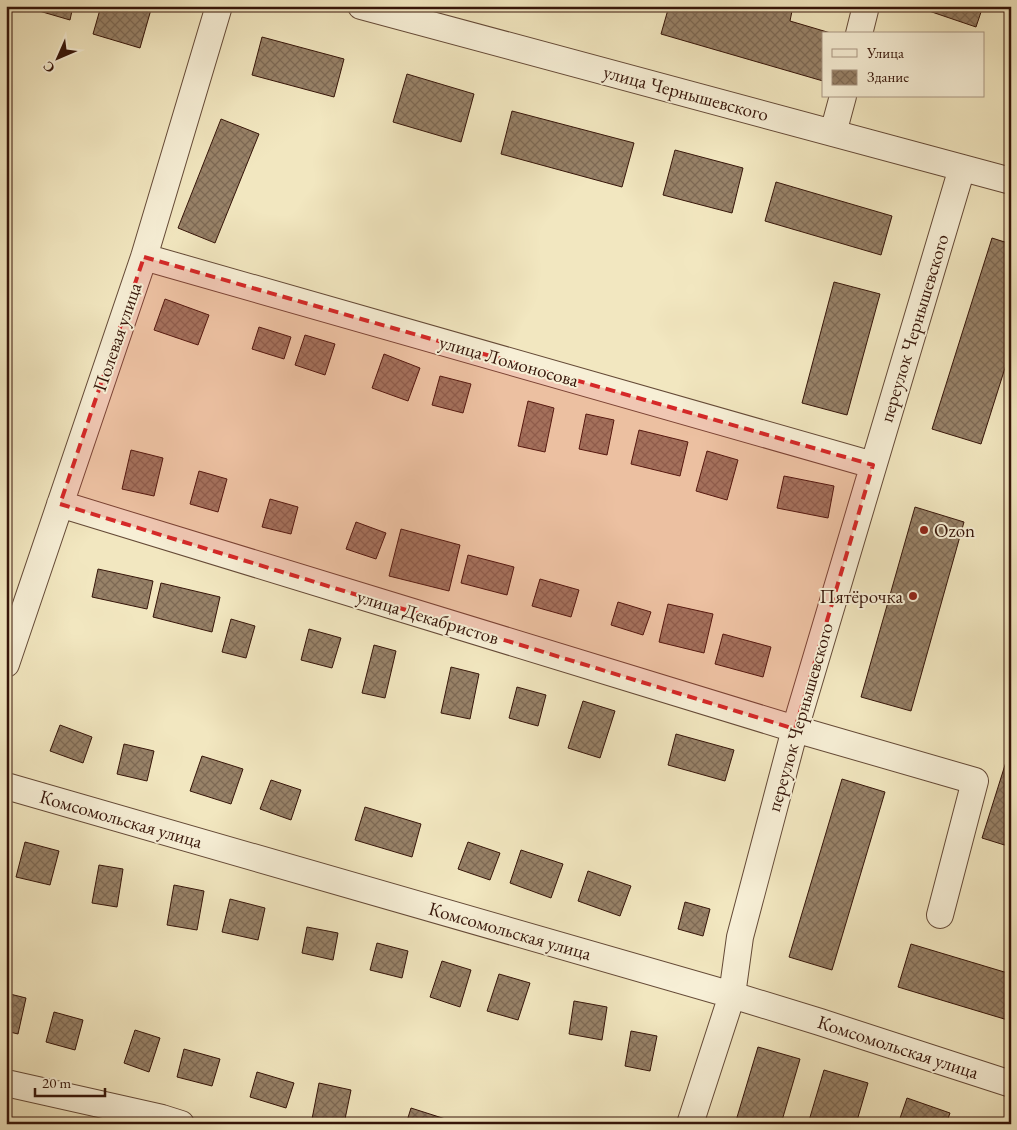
<svg xmlns="http://www.w3.org/2000/svg" width="1017" height="1130" viewBox="0 0 1017 1130" font-family="'EB Garamond',serif">
<style>
.building{fill:url(#building-cross-hatch);stroke:#361509}
.lines{fill:none;stroke-linecap:round;stroke-linejoin:round}
.minor-casing{stroke:#654a37;stroke-width:28}
.minor{stroke:#f7efd6;stroke-width:26}
.marked{fill:#d62828;fill-opacity:0.2;stroke:#d62828;stroke-width:4;stroke-dasharray:10 6;stroke-linejoin:round}
.poi-dot{fill:#8f2418;stroke:#f7efd6;stroke-width:2}
.labels{text-anchor:middle;dominant-baseline:central;stroke-width:4;stroke-linejoin:round;paint-order:stroke}
.street-label{font-size:19px;fill:#361509;stroke:#f7efd6}
.poi-label{font-size:19px;fill:#361509;stroke:#f7efd6;text-anchor:start}
</style>
<defs>
<pattern id="building-cross-hatch" width="8" height="8" patternUnits="userSpaceOnUse" patternTransform="scale(1.25)"><rect width="8" height="8" fill="#988268"/><path d="M0 0l8 8M0 8l8-8" fill="none" stroke="#7d6954"/></pattern>
</defs>
<rect width="100%" height="100%" fill="#f2e7c0"/>
<filter id="stains"><feTurbulence type="fractalNoise" baseFrequency=".004" numOctaves="4"/><feColorMatrix values="0 0 0 0 .2 0 0 0 0 .09 0 0 0 0 .02 0 0 0 .5 -.17"/></filter>
<radialGradient id="worn" r=".72"><stop offset=".6" stop-color="#630" stop-opacity="0"/><stop offset="1" stop-color="#630" stop-opacity=".3"/></radialGradient>
<path class="building" d="M 22,6 L 73,6 L 70,20 Z
M 101,6 L 152,6 L 140,48 L 93,34 Z
M 669,6 L 740,6 L 746,8 L 747,6 L 793,6 L 790,21 L 834,34 L 823,34 L 823,81 L 661,34 Z
M 924,6 L 983,6 L 976,27 L 923,9 Z
M 262,37 L 344,59 L 334,97 L 252,75 Z
M 407,74 L 474,94 L 461,142 L 393,122 Z
M 512,111 L 634,143 L 622,187 L 501,154 Z
M 221,119 L 259,134 L 215,243 L 178,228 Z
M 675,150 L 743,168 L 732,213 L 663,195 Z
M 776,182 L 892,216 L 881,255 L 765,221 Z
M 992,238 L 1011,244 L 1011,349 L 981,444 L 932,429 Z
M 834,282 L 880,294 L 847,415 L 802,403 Z
M 165,299 L 209,315 L 198,345 L 154,330 Z
M 259,327 L 291,337 L 284,359 L 252,349 Z
M 305,335 L 335,344 L 325,375 L 295,365 Z
M 384,354 L 420,368 L 408,401 L 372,388 Z
M 440,376 L 471,384 L 463,413 L 432,405 Z
M 528,401 L 554,408 L 545,452 L 518,446 Z
M 586,414 L 614,420 L 607,455 L 579,449 Z
M 639,430 L 688,442 L 680,476 L 631,464 Z
M 131,450 L 163,458 L 154,496 L 122,489 Z
M 707,451 L 738,460 L 727,500 L 696,491 Z
M 199,471 L 227,479 L 218,512 L 190,504 Z
M 784,476 L 834,486 L 828,518 L 777,508 Z
M 270,499 L 298,507 L 291,534 L 262,527 Z
M 915,507 L 964,522 L 911,711 L 861,697 Z
M 356,522 L 386,533 L 376,559 L 346,549 Z
M 401,529 L 460,545 L 449,591 L 389,576 Z
M 468,555 L 514,567 L 507,595 L 461,583 Z
M 98,569 L 153,581 L 147,609 L 92,597 Z
M 540,579 L 579,590 L 571,617 L 532,606 Z
M 161,583 L 220,597 L 212,632 L 153,617 Z
M 618,602 L 651,612 L 643,635 L 611,625 Z
M 668,604 L 713,614 L 704,653 L 659,642 Z
M 231,619 L 255,626 L 246,658 L 222,652 Z
M 309,629 L 341,638 L 332,668 L 301,660 Z
M 723,634 L 771,647 L 763,677 L 715,664 Z
M 374,645 L 396,651 L 385,698 L 362,693 Z
M 451,667 L 479,674 L 470,719 L 441,713 Z
M 517,687 L 546,695 L 538,726 L 509,718 Z
M 583,701 L 615,711 L 600,758 L 568,748 Z
M 60,725 L 92,737 L 83,763 L 50,751 Z
M 676,734 L 734,750 L 725,781 L 668,765 Z
M 124,744 L 154,751 L 147,781 L 117,774 Z
M 1011,746 L 1011,847 L 982,838 Z
M 202,756 L 243,769 L 231,804 L 190,791 Z
M 842,779 L 885,792 L 832,970 L 789,957 Z
M 271,780 L 301,790 L 291,820 L 260,809 Z
M 365,807 L 421,824 L 412,857 L 355,840 Z
M 25,842 L 59,851 L 50,885 L 16,877 Z
M 468,842 L 500,853 L 490,880 L 458,869 Z
M 521,850 L 563,864 L 551,898 L 510,883 Z
M 99,865 L 123,869 L 117,907 L 92,903 Z
M 588,871 L 631,886 L 620,916 L 578,901 Z
M 174,885 L 204,891 L 197,930 L 167,925 Z
M 230,899 L 265,908 L 258,940 L 222,932 Z
M 685,902 L 710,909 L 703,936 L 678,929 Z
M 307,927 L 338,933 L 333,960 L 302,953 Z
M 377,943 L 408,951 L 402,978 L 370,970 Z
M 911,944 L 1011,974 L 1011,1021 L 898,987 Z
M 442,961 L 471,970 L 460,1007 L 430,997 Z
M 499,974 L 530,983 L 518,1020 L 487,1011 Z
M 6,993 L 26,998 L 18,1034 L 6,1031 Z
M 574,1001 L 607,1007 L 602,1040 L 569,1034 Z
M 54,1012 L 83,1020 L 75,1050 L 46,1042 Z
M 135,1030 L 160,1038 L 149,1072 L 124,1063 Z
M 631,1031 L 657,1036 L 650,1071 L 625,1066 Z
M 758,1047 L 800,1059 L 781,1124 L 735,1124 Z
M 184,1049 L 220,1059 L 212,1086 L 177,1077 Z
M 824,1070 L 868,1083 L 856,1124 L 808,1124 Z
M 257,1072 L 294,1083 L 286,1108 L 250,1097 Z
M 319,1083 L 351,1090 L 344,1124 L 335,1124 L 312,1119 Z
M 907,1098 L 950,1113 L 946,1124 L 898,1124 Z
M 411,1108 L 458,1123 L 458,1124 L 406,1124 Z"/>
<g class="lines">
<defs>
<path id="minor" d="M 361,6 L 1011,181
M 859,34 L 866,6
M 833,133 L 843,96
M 144,257 L 873,465
M 60,504 L 795,729 L 975,781 L 940,915
M 6,664 L 144,257 L 219,6
M 6,786 L 732,995 L 820,1022 L 1011,1084
M 6,1083 L 162,1118 L 181,1124
M 690,1124 L 732,995 L 740,937 L 795,729 L 962,168"/>
</defs>
<use href="#minor" class="minor-casing"/>
<use href="#minor" class="minor"/>
</g>
<path class="marked" d="M 144,257 L 873,465 L 795,729 L 60,504 Z"/>
<g class="poi-dot">
<circle cx="924" cy="530" r="5"/>
<circle cx="913" cy="596" r="5"/>
</g>
<g class="labels">
<g class="street-label">
<text transform="translate(686 93) rotate(15)">улица Чернышевского</text>
<text transform="translate(914 328) rotate(-73)">переулок Чернышевского</text>
<text transform="translate(117 337) rotate(-71)">Полевая улица</text>
<text transform="translate(509 361) rotate(16)">улица Ломоносова</text>
<text transform="translate(428 617) rotate(17)">улица Декабристов</text>
<text transform="translate(800 717) rotate(-74)">переулок Чернышевского</text>
<text transform="translate(121 819) rotate(16)">Комсомольская улица</text>
<text transform="translate(510 931) rotate(16)">Комсомольская улица</text>
<text transform="translate(898 1047) rotate(18)">Комсомольская улица</text>
</g>
<g class="poi-label">
<text x="934" y="530">Ozon</text>
<text x="903" y="596" text-anchor="end">Пятёрочка</text>
</g>
</g>
<rect width="1017" height="1130" fill="none" stroke="#f2e7c0" stroke-width="25"/>
<rect x="8" y="8" width="1002" height="1115" fill="none" stroke="#361509" stroke-width="2.5"/>
<rect x="12" y="12" width="992" height="1105" fill="none" stroke="#361509"/>
<rect x="822" y="32" width="162" height="65" fill="#f7efd6" stroke="#aa9884"/>
<rect x="832" y="49" width="25" height="8" fill="#f7efd6" stroke="#aa9884"/>
<text x="867" y="58" font-size="15" fill="#361509">Улица</text>
<rect x="832" y="70" width="25" height="15" fill="url(#building-cross-hatch)" stroke="#aa9884"/>
<text x="867" y="82" font-size="15" fill="#361509">Здание</text>
<g transform="translate(58 58) rotate(225)" stroke="#f7efd6" stroke-width="4" paint-order="stroke">
<path d="M0-4L9 19L0 12L-9 19Z" fill="#361509"/>
<text y="-8" font-size="14" font-weight="bold" text-anchor="middle" fill="#361509">С</text>
</g>
<path d="M35 1088v8h70v-8" fill="none" stroke="#361509" stroke-width="2.5"/>
<text x="42" y="1088" font-size="15" fill="#361509" stroke="#f7efd6" stroke-width="4" paint-order="stroke">20 m</text>
<rect width="100%" height="100%" filter="url(#stains)"/>
<rect width="100%" height="100%" fill="url(#worn)"/>
</svg>
